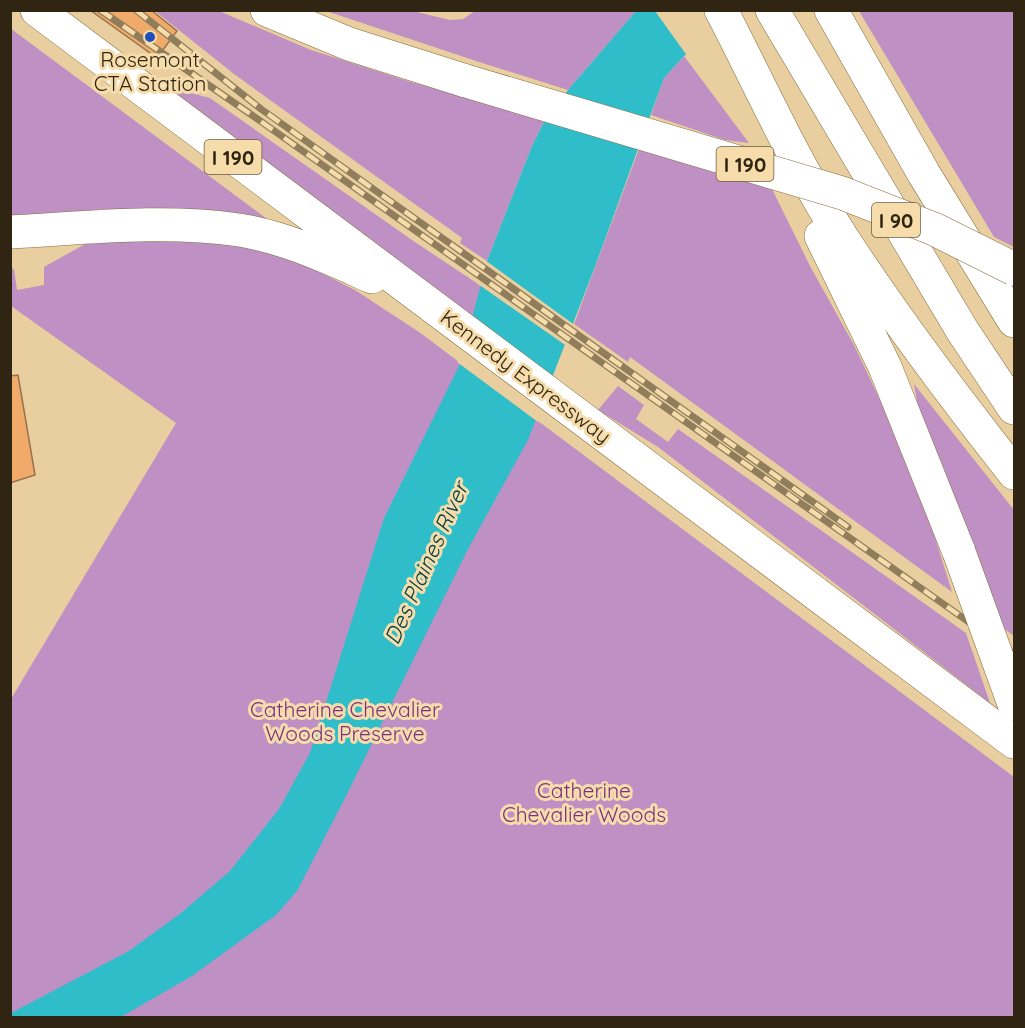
<svg xmlns="http://www.w3.org/2000/svg" width="1025" height="1028" viewBox="0 0 1025 1028" font-family="Quicksand,sans-serif">
<style>
.green{fill:#bf90c4}
.water{fill:#2fbec9}
.pier{fill:#e9cf9f}
.building{fill:#f0ab6a;stroke:#99724f;stroke-width:1.5}
.lines{fill:none;stroke-linecap:round;stroke-linejoin:round}
.highway-casing{stroke:#846c3f;stroke-width:34}
.highway{stroke:#fff;stroke-width:33}
.rail-casing{stroke:#8f7d5b;stroke-width:7}
.rail{stroke:#f6dcab;stroke-width:4.5;stroke-dasharray:14;stroke-linecap:butt}
.highway-bridge-casing{stroke:#846c3f;stroke-width:34;stroke-linecap:butt}
.highway-bridge{stroke:#fff;stroke-width:33}
.poi-dot{fill:#1d4ebb;stroke:#f6dcab;stroke-width:2}
.labels{text-anchor:middle;dominant-baseline:central;stroke-width:6;stroke-linejoin:round;paint-order:stroke}
.shield{fill:#f6dcab;stroke:#6b5c40;stroke-width:1.5}
.shield-label{font-size:20px;font-weight:bold;fill:#2f2512}
.poi-label{font-size:21px;fill:#2f2512;stroke:#f6dcab}
.street-label{font-size:21px;fill:#2f2512;stroke:#f6dcab}
.park-label{font-size:21px;fill:#793182;stroke:#f6dcab}
.water-label{font-size:22px;font-style:italic;fill:#004146;stroke:#f6dcab}
</style>
<rect width="100%" height="100%" fill="#e9cf9f"/>
<path class="green" d="M 155,11 L 219,11 L 311,50 L 411,82 L 545,120 L 532,146 L 487,261 L 460,243 L 462,238 L 234,74 Z
M 326,11 L 413,11 L 450,20 L 463,19 L 475,11 L 636,11 L 568,90 L 479,62 Z
M 859,11 L 1014,11 L 1014,247 L 994,237 Z
M 10,28 L 267,219 L 266,223 L 209,212 L 104,209 L 11,217 Z
M 684,56 L 749,143 L 725,140 L 651,115 L 664,78 Z
M 168,87 L 210,98 L 412,240 L 481,286 L 473,316 Z
M 639,149 L 772,189 L 811,268 L 854,345 L 882,404 L 934,534 L 952,592 L 630,357 L 628,362 L 574,324 Z
M 94,239 L 202,240 L 262,250 L 311,268 L 355,290 L 419,332 L 1014,777 L 1014,1017 L 11,1017 L 11,699 L 176,423 L 11,306 L 11,268 L 14,269 L 17,290 L 44,285 L 44,267 Z
M 914,384 L 1014,510 L 1014,636 L 999,625 L 974,548 L 941,461 L 919,413 Z
M 618,386 L 644,405 L 636,419 L 668,442 L 678,429 L 966,633 L 990,703 L 658,447 L 598,410 Z"/>
<path class="water" d="M 636,11 L 740,11 L 684,56 L 664,78 L 596,264 L 528,440 L 468,549 L 344,800 L 297,891 L 276,915 L 192,976 L 121,1017 L 11,1018 L 11,1013 L 129,951 L 181,913 L 230,871 L 279,809 L 310,753 L 384,518 L 460,364 L 487,261 L 532,146 L 545,120 L 568,90 Z"/>
<path class="pier" d="M 743,10 L 688,57 L 655,11 Z
M 485,260 L 576,326 L 568,347 L 478,284 Z
M 470,314 L 556,378 L 538,422 L 457,362 Z"/>
<path class="building" d="M 90,10 L 151,10 L 177,31 L 157,58 Z
M 18,375 L 35,475 L 10,483 L 10,376 Z"/>
<g class="lines">
<defs>
<path id="highway" d="M 37,10 L 1014,742
M 267,10 L 349,44 L 466,81
M 721,10 C 761,87 796,166 843,239 C 896,320 954,397 1014,473
M 772,10 L 962,330 L 1014,408
M 831,10 L 924,174 L 1014,321
M 10,232 C 86,228 163,219 239,230 C 285,237 329,258 372,277
M 821,236 L 885,367 L 959,552"/>
</defs>
<use href="#highway" class="highway-casing"/>
<use href="#highway" class="highway"/>
<defs>
<path id="rail" d="M 100,10 L 249,113 L 1014,654
M 136,10 L 261,109 L 848,527"/>
</defs>
<use href="#rail" class="rail-casing"/>
<use href="#rail" class="rail"/>
<defs>
<path id="highway-bridge" d="M 466,81 L 842,193 L 934,229 L 1014,269
M 959,552 L 1014,704"/>
</defs>
<use href="#highway-bridge" class="highway-bridge-casing"/>
<use href="#highway-bridge" class="highway-bridge"/>
</g>
<circle class="poi-dot" cx="150" cy="37" r="6"/>
<g class="labels">
<g class="shield">
<rect x="204.5" y="140" width="57" height="34" rx="4.5"/>
<rect x="716.5" y="147" width="57" height="34" rx="4.5"/>
<rect x="872" y="203" width="48" height="34" rx="4.5"/>
</g>
<g class="shield-label">
<text x="233" y="157">I 190</text>
<text x="745" y="164">I 190</text>
<text x="896" y="220">I 90</text>
</g>
<g class="poi-label">
<text x="150" y="59">Rosemont<tspan x="150" dy="24">CTA Station</tspan></text>
</g>
<g class="street-label">
<text transform="translate(526 376) rotate(37)">Kennedy Expressway</text>
</g>
<g class="park-label">
<text x="345" y="709">Catherine Chevalier<tspan x="345" dy="24">Woods Preserve</tspan></text>
<text x="584" y="790">Catherine<tspan x="584" dy="24">Chevalier Woods</tspan></text>
</g>
<g class="water-label">
<text transform="translate(426 563) rotate(-66)">Des Plaines River</text>
</g>
</g>
<rect width="1025" height="1028" fill="none" stroke="#2f2512" stroke-width="24"/>
</svg>
